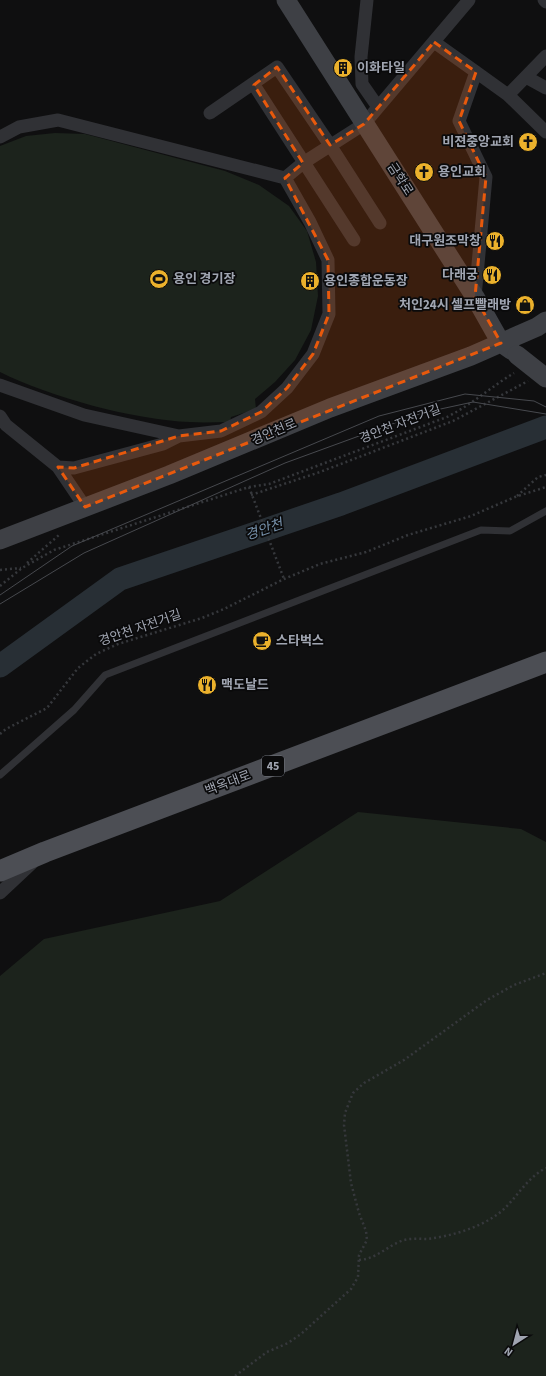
<svg xmlns="http://www.w3.org/2000/svg" width="546" height="1376" viewBox="0 0 546 1376" font-family="'Source Sans 3','Noto Sans KR',sans-serif">
<style>
.green{fill:#1c231c}
.lines{fill:none;stroke-linecap:round;stroke-linejoin:round}
.river{stroke:#282f35;stroke-width:23}
.path{stroke:#36383c;stroke-width:2.5;stroke-dasharray:2 3;stroke-linecap:butt}
.lane{stroke:#303135;stroke-width:7}
.street{stroke:#303135;stroke-width:13}
.secondary{stroke:#3e4045;stroke-width:19}
.primary{stroke:#4c4e54;stroke-width:21}
.tram{stroke:#47494e;stroke-width:1}
.secondary-bridge{stroke:#3e4045;stroke-width:19}
.marked{fill:#e8590c;fill-opacity:0.2;stroke:#e8590c;stroke-width:3;stroke-dasharray:8 5;stroke-linejoin:round}
.labels{text-anchor:middle;dominant-baseline:central;stroke-width:3.5;stroke-linejoin:round;paint-order:stroke}
.shield{fill:#0a0a0b;stroke:#73767f;stroke-width:1}
.shield-label{font-size:12px;font-weight:bold;fill:#a0a5b1}
.poi-label{font-size:13px;font-weight:bold;fill:#a0a5b1;stroke:#0a0a0b;text-anchor:start}
.street-label{font-size:13px;fill:#a0a5b1;stroke:#0a0a0b}
.water-label{font-size:14px;font-style:italic;fill:#7792ac;stroke:#0a0a0b}
</style>
<rect width="100%" height="100%" fill="#0f0f10"/>
<path class="green" d="M 55,133 L 85,134 L 225,171 L 259,185 L 289,206 L 307,231 L 316,262 L 318,296 L 311,330 L 295,360 L 275,382 L 255,399 L 256,409 L 231,417 L 230,422 C 217,422 204,423 190,422 C 134,420 50,397 0,372 L 0,146 L 26,136 Z
M 358,812 L 521,829 L 546,842 L 546,1376 L 0,1376 L 0,976 L 44,939 L 220,901 Z"/>
<g class="lines">
<path class="river" d="M 0,666 L 120,579 L 341,504 L 546,427"/>
<path class="path" d="M 249,487 L 284,579
M 251,495 L 320,472 L 453,421 L 528,381
M 517,496 L 538,477 L 546,475
M 27,563 L 59,535
M 0,570 L 21,568
M 0,586 L 22,568 L 54,550 L 249,487 L 269,484 L 447,417 C 471,405 491,387 514,373
M 0,734 L 6,729 L 47,708 L 78,668 L 96,654 L 118,644 L 202,618 L 224,609 L 284,579 L 320,564 L 366,552 L 408,535 L 471,516 L 515,497 L 546,487
M 359,1260 C 377,1259 388,1245 404,1240 C 412,1238 420,1239 428,1239 C 450,1236 476,1229 495,1216 C 515,1203 524,1179 546,1168
M 235,1376 L 267,1352 L 288,1343 L 301,1334 L 351,1289 L 358,1277 L 359,1255 L 367,1240 L 366,1231 L 359,1213 L 351,1183 L 344,1125 L 345,1113 L 353,1093 L 364,1083 L 404,1060 L 487,1000 L 514,985 L 546,973"/>
<path class="lane" d="M 0,775 L 74,710 L 105,675 L 481,530 L 510,531 L 546,511"/>
<path class="street" d="M 367,0 L 361,57 L 362,84 L 378,107
M 544,0 L 546,2
M 434,42 L 476,72
M 526,77 L 546,88
M 254,85 L 354,240
M 508,95 L 546,132
M 210,113 L 277,67 L 330,145 L 380,223
M 0,137 L 19,127 L 58,120 L 285,178 L 310,222 L 328,260 L 329,314 L 313,354 L 287,388 L 261,412 L 221,431 L 179,436 L 163,444 L 74,468 L 58,467 L 85,507
M 285,178 L 303,163 L 364,124 L 469,0
M 475,297 L 486,177 L 459,121 L 476,72 L 508,95 L 546,56
M 0,385 L 84,415 L 179,436
M 0,416 L 6,425 L 58,467
M 0,893 L 32,863"/>
<path class="secondary" d="M 286,0 L 475,297 L 501,343 L 511,350
M 0,540 L 169,475 L 330,408 L 471,356 L 537,327 L 546,321"/>
<path class="primary" d="M 0,871 L 45,852 L 546,662"/>
<path class="tram" d="M 0,595 L 72,546 L 379,416 L 465,394 L 534,401 L 546,407
M 0,604 L 84,553 L 285,463 L 422,413 L 473,402 L 546,414"/>
<path class="secondary-bridge" d="M 517,355 L 546,378"/>
</g>
<path class="marked" d="M 434,42 L 476,72 L 459,121 L 486,177 L 475,297 L 501,343 L 85,507 L 58,467 L 74,468 L 179,436 L 221,431 L 261,412 L 287,388 L 313,354 L 329,314 L 328,260 L 285,178 L 303,163 L 254,85 L 277,67 L 330,145 L 364,124 Z"/>
<defs>
<symbol id="building-disc" viewBox="-11 -11 22 22"><circle r="9.5" fill="#ebb12c" stroke="#0a0a0b"/><path d="M-4-6H4V6H1V3H-1V6H-4ZM-2.5-4.3h1.7v1.8h-1.7ZM.8-4.3h1.7v1.8H.8ZM-2.5-1h1.7V.8h-1.7ZM.8-1h1.7V.8H.8Z" fill="#111"/></symbol>
<symbol id="church-disc" viewBox="-11 -11 22 22"><circle r="9.5" fill="#ebb12c" stroke="#0a0a0b"/><path d="M-1.2-6h2.4v3.5h3.3v2.4h-3.3V6h-2.4V-.1h-3.3v-2.4h3.3Z" fill="#111"/></symbol>
<symbol id="restaurant-disc" viewBox="-11 -11 22 22"><circle r="9.5" fill="#ebb12c" stroke="#0a0a0b"/><path d="M-5-6h1v4h1v-4h1v4h1v-4h1v5L-1.5 .5V6h-2V.5L-5-1ZM5-6V6H3V1.5H1.5Q1.5-4 5-6Z" fill="#111"/></symbol>
<symbol id="stadium-disc" viewBox="-11 -11 22 22"><circle r="9.5" fill="#ebb12c" stroke="#0a0a0b"/><path d="M0-5a6.5 5 0 1 0 0 10a6.5 5 0 1 0 0-10ZM-3.5-1.8h7v3.6h-7Z" fill="#111"/></symbol>
<symbol id="shop-disc" viewBox="-11 -11 22 22"><circle r="9.5" fill="#ebb12c" stroke="#0a0a0b"/><path d="M-5-2.5h2.3a2.7 3.5 0 0 1 5.4 0H5L5.5 6h-11ZM-1.5-2.5h3a1.5 2.3 0 0 0-3 0Z" fill="#111"/></symbol>
<symbol id="cafe-disc" viewBox="-11 -11 22 22"><circle r="9.5" fill="#ebb12c" stroke="#0a0a0b"/><path d="M-5.5-4.5H6V0H3Q3 3.5 0 3.5H-2.5Q-5.5 3.5-5.5 0ZM3-3.2v2h1.7v-2ZM-6 4.5H4V6H-6Z" fill="#111"/></symbol>
</defs>
<g fill-rule="evenodd">
<use href="#building-disc" x="332" y="57" width="22" height="22"/>
<use href="#church-disc" x="517" y="131" width="22" height="22"/>
<use href="#church-disc" x="413" y="161" width="22" height="22"/>
<use href="#restaurant-disc" x="484" y="230" width="22" height="22"/>
<use href="#restaurant-disc" x="481" y="264" width="22" height="22"/>
<use href="#stadium-disc" x="148" y="268" width="22" height="22"/>
<use href="#building-disc" x="299" y="270" width="22" height="22"/>
<use href="#shop-disc" x="514" y="294" width="22" height="22"/>
<use href="#cafe-disc" x="251" y="630" width="22" height="22"/>
<use href="#restaurant-disc" x="196" y="674" width="22" height="22"/>
</g>
<g class="labels">
<rect class="shield" x="262" y="756" width="22" height="20" rx="3"/>
<g class="shield-label">
<text x="273" y="766">45</text>
</g>
<g class="poi-label">
<text x="357" y="68">이화타일</text>
<text x="514" y="142" text-anchor="end">비젼중앙교회</text>
<text x="438" y="172">용인교회</text>
<text x="481" y="241" text-anchor="end">대구원조막창</text>
<text x="478" y="275" text-anchor="end">다래궁</text>
<text x="173" y="279">용인 경기장</text>
<text x="324" y="281">용인종합운동장</text>
<text x="511" y="305" text-anchor="end">처인24시 셀프빨래방</text>
<text x="276" y="641">스타벅스</text>
<text x="221" y="685">맥도날드</text>
</g>
<g class="street-label">
<text transform="translate(400 179) rotate(57)">금학로</text>
<text transform="translate(400 424) rotate(-21)">경안천 자전거길</text>
<text transform="translate(274 432) rotate(-23)">경안천로</text>
<text transform="translate(140 628) rotate(-19)">경안천 자전거길</text>
<text transform="translate(228 783) rotate(-21)">백옥대로</text>
</g>
<g class="water-label">
<text transform="translate(264 530) rotate(-19)">경안천</text>
</g>
</g>
<g transform="translate(514 1344) rotate(216)" stroke="#0a0a0b" stroke-width="3" paint-order="stroke">
<path d="M0-3L7 15L0 10L-7 15Z" fill="#a0a5b1"/>
<text y="-6" font-size="11" font-weight="bold" text-anchor="middle" fill="#a0a5b1">N</text>
</g>
</svg>
